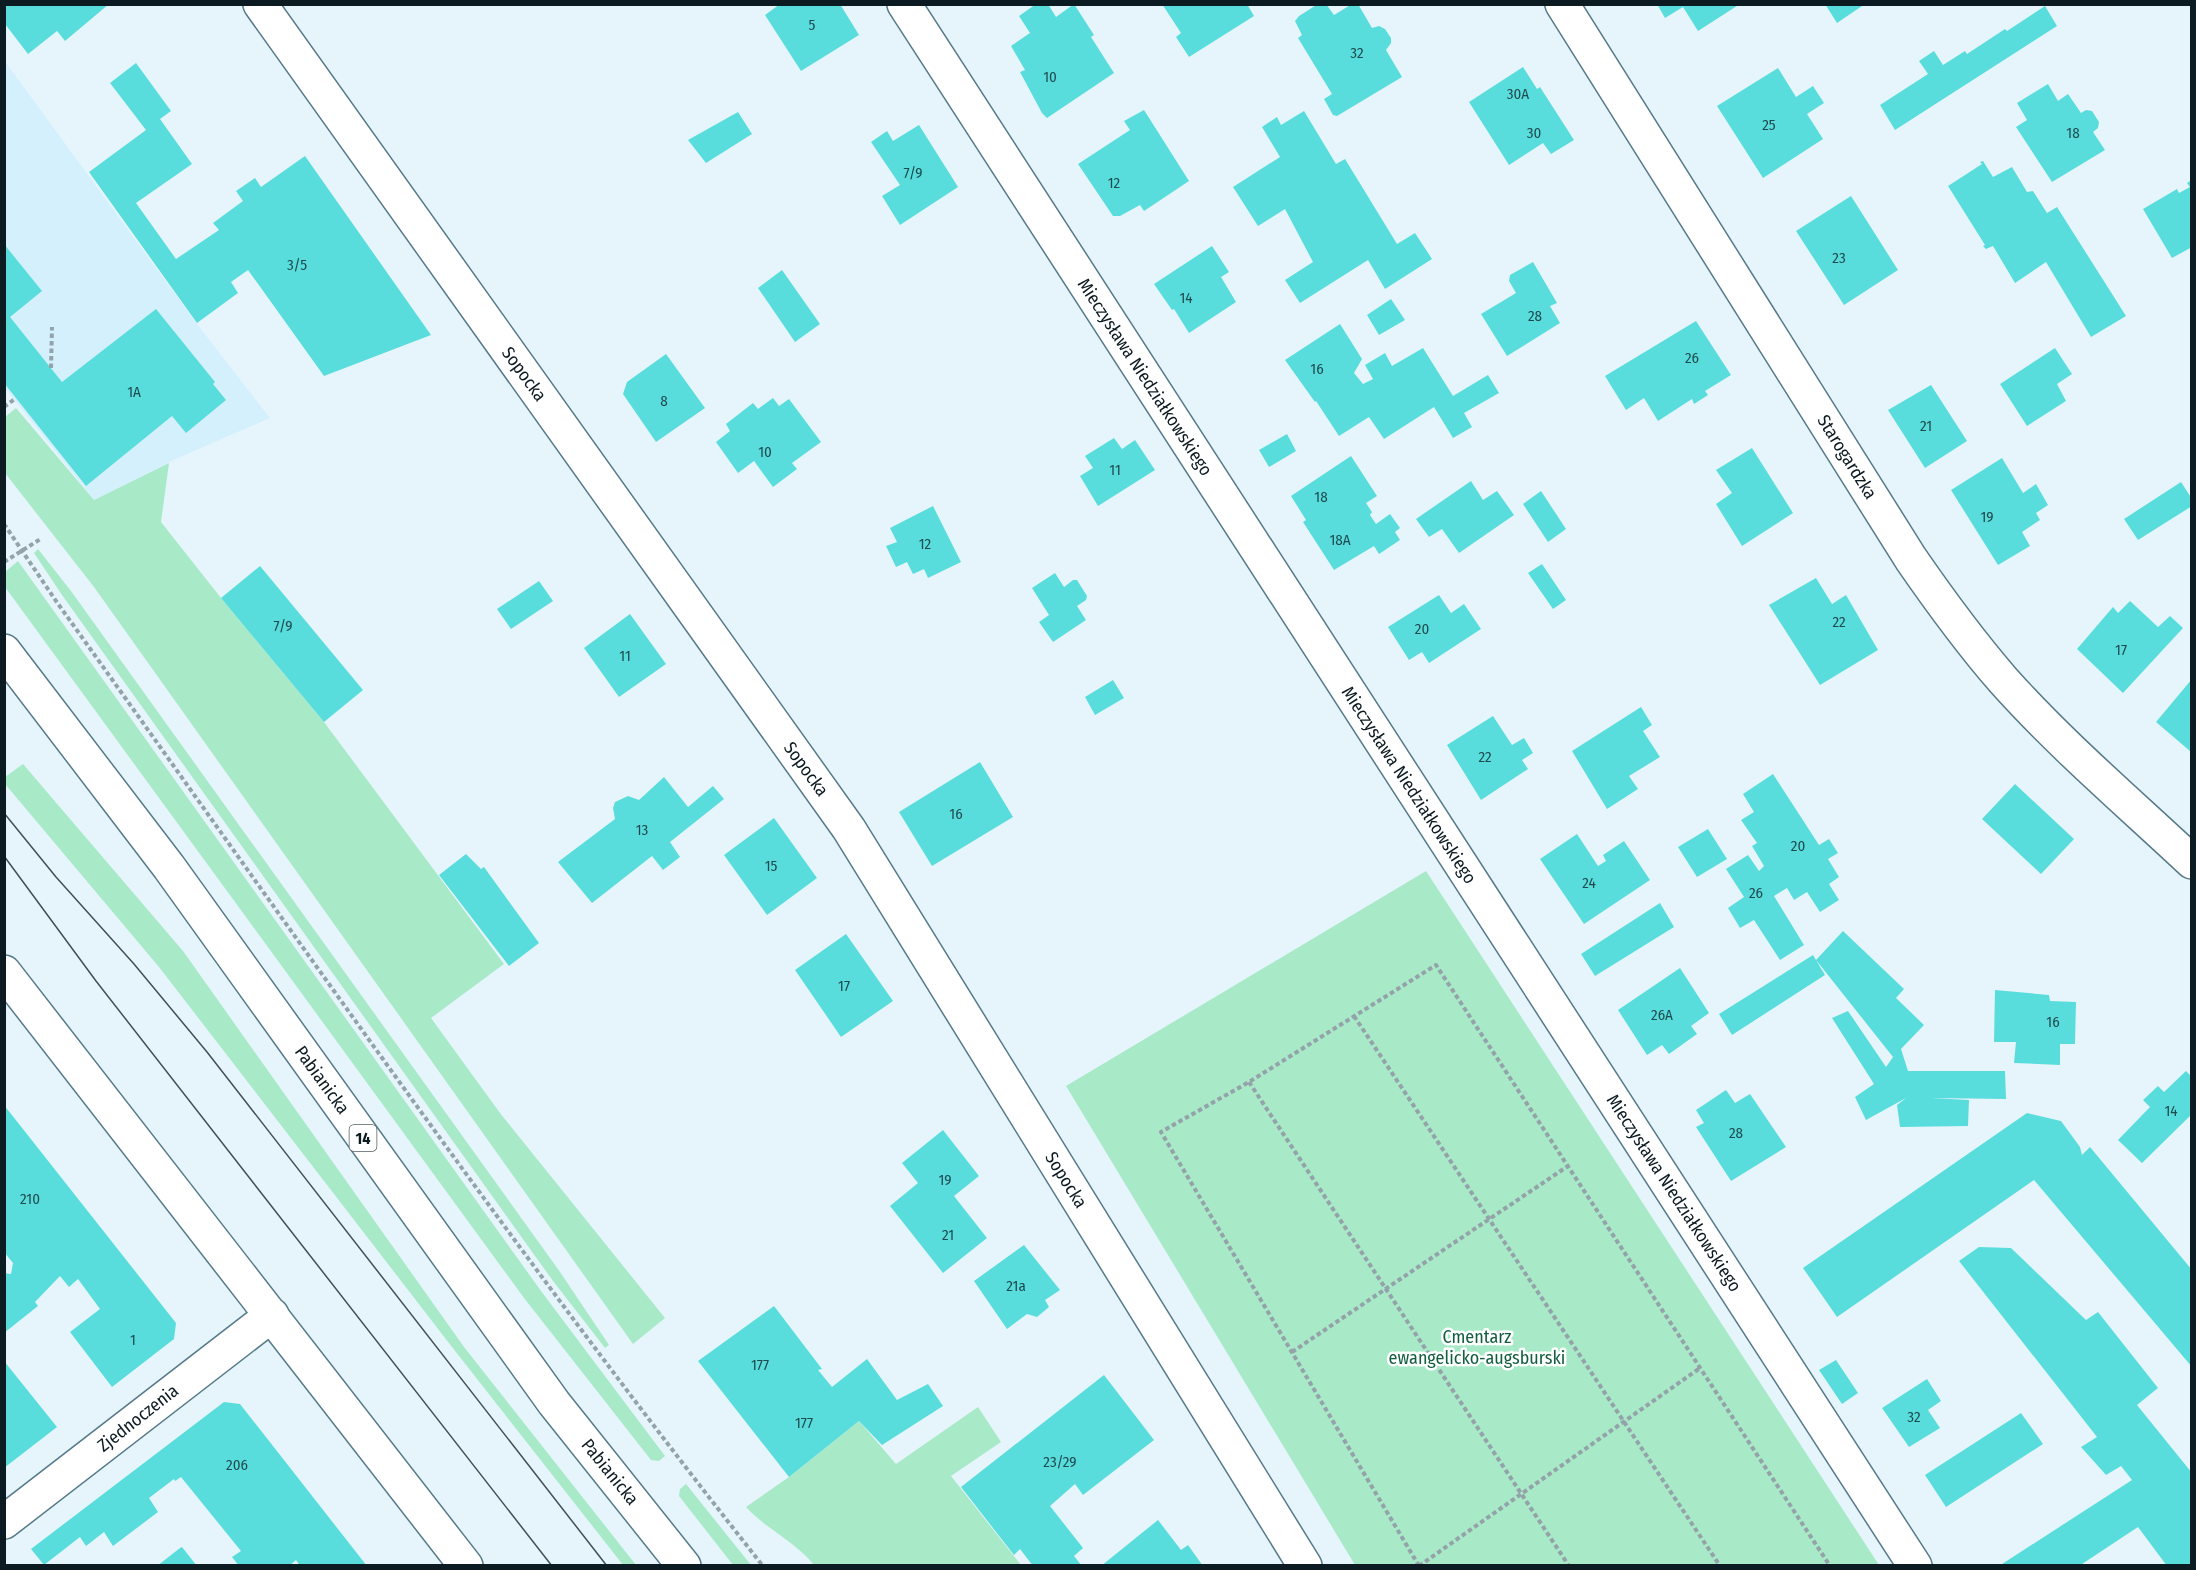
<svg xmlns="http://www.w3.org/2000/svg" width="2196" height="1570" viewBox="0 0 2196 1570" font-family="'Fira Sans Condensed',sans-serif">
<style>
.built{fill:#d4f0fd}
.green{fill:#a8e9c8}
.building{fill:#59dddc}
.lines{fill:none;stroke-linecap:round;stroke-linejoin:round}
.street-casing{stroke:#567a8a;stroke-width:36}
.primary-casing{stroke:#567a8a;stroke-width:36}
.path{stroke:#94a2a9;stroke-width:4;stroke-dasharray:4.5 3;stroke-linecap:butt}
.street{stroke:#fff;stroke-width:33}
.primary{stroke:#fff;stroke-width:33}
.tram{stroke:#414f56;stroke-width:1.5}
.labels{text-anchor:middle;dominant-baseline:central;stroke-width:5;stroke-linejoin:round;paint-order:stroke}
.number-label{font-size:15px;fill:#1f4b50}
.shield{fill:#fff;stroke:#555f64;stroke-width:1.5}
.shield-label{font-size:16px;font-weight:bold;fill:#0c1a21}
.street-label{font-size:18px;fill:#0c1a21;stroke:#fff}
.park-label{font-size:18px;fill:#125e40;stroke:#fff}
</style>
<rect width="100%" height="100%" fill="#e6f5fc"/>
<path class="built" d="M 4,60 L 197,324 L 270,418 L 178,458 L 94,500 L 5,388 Z"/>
<path class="green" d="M 16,408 L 94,500 L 169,463 L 161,522 L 221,598 L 324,722 L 504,964 L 431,1018 L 500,1113 L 665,1318 L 633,1344 L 94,587 L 5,473 L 5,417 Z
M 38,549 L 71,591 L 560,1272 L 609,1345 L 605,1348 L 553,1281 L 62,595 L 34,553 Z
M 18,561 L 541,1291 L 665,1456 L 659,1461 L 651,1460 L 524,1298 L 5,587 L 5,572 Z
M 23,764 L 183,951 L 464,1347 L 636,1565 L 623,1565 L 452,1347 L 159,967 L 5,784 L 5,777 Z
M 1426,871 L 1879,1565 L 1355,1565 L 1066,1086 Z
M 978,1407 L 1001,1442 L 951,1476 L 1021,1565 L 814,1565 C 795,1541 767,1530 746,1507 L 789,1477 L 859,1421 L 896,1464 Z
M 686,1484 L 751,1565 L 733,1565 L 679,1496 L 680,1489 Z"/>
<path class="building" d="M 5,4 L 109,4 L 65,41 L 57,31 L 28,54 L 5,24 Z
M 780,4 L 840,4 L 859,35 L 801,71 L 765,15 Z
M 1036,4 L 1048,4 L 1056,17 L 1074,4 L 1094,35 L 1091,37 L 1114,73 L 1047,118 L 1042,113 L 1020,72 L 1025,70 L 1011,46 L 1030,33 L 1019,16 Z
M 1162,4 L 1247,4 L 1254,16 L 1189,57 L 1176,37 L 1181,33 Z
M 1318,4 L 1326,4 L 1334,15 L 1352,4 L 1358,4 L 1372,28 L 1379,26 L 1385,29 L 1391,38 L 1391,43 L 1386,50 L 1402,77 L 1337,116 L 1333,115 L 1324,99 L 1332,94 L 1298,38 L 1302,35 L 1295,21 L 1299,16 Z
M 1657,4 L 1740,4 L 1698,31 L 1683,7 L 1665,18 Z
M 1825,4 L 1865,4 L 1837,23 Z
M 2045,6 L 2057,26 L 1895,130 L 1880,105 L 1928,74 L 1919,61 L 1934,51 L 1943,65 L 1965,51 L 1967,54 L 2005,29 L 2007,31 Z
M 136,63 L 171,111 L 160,119 L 192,164 L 136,203 L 176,259 L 219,230 L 213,223 L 243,201 L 236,191 L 255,178 L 261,187 L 305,156 L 431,335 L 324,376 L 248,270 L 231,282 L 238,293 L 197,323 L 89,172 L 146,130 L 110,83 Z
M 1523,67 L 1537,89 L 1540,87 L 1574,140 L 1551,154 L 1543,143 L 1509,165 L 1469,102 Z
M 1778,68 L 1796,97 L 1813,86 L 1824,103 L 1807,114 L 1823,139 L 1763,178 L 1717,106 Z
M 2048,84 L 2058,101 L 2068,94 L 2081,113 L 2086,110 L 2092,111 L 2099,122 L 2098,128 L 2093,132 L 2105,150 L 2052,182 L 2016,127 L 2027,120 L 2017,103 Z
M 1144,110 L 1189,181 L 1144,211 L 1140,205 L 1120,216 L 1113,216 L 1078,164 L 1130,130 L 1124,121 Z
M 1304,111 L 1336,164 L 1345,159 L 1397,244 L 1415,233 L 1432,259 L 1385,289 L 1368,260 L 1300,303 L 1285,280 L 1313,262 L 1285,209 L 1258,226 L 1233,187 L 1280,157 L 1262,127 L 1277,117 L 1281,125 Z
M 738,112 L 752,134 L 706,163 L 688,140 Z
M 919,125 L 958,187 L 900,225 L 882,196 L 900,185 L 871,142 L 887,131 L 893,141 Z
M 1983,161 L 1993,177 L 2012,167 L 2027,192 L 2033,191 L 2047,213 L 2057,207 L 2126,316 L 2091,337 L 2046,262 L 2015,283 L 1993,246 L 1986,249 L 1983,246 L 1985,245 L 1948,186 L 1982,164 L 1980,162 Z
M 2192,180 L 2192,247 L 2172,258 L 2143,209 L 2177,189 L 2179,193 L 2190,187 L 2187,183 Z
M 1851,196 L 1898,270 L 1844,305 L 1796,231 Z
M 4,244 L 42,291 L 10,317 L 62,382 L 156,309 L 215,382 L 213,384 L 226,400 L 186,433 L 172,416 L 86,486 L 4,383 Z
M 1212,246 L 1229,272 L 1221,277 L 1236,302 L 1189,333 L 1174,309 L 1172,310 L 1154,284 Z
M 1533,262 L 1557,303 L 1550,306 L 1560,323 L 1507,356 L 1481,314 L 1516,293 L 1509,281 L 1510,275 Z
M 782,270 L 820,324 L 795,342 L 758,288 Z
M 1391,299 L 1405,320 L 1379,335 L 1367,315 Z
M 1696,321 L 1731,375 L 1705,391 L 1708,395 L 1694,404 L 1692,399 L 1658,421 L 1644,398 L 1626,410 L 1605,376 Z
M 1340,324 L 1362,359 L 1354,373 L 1363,384 L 1373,379 L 1365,365 L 1385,353 L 1392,366 L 1423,348 L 1453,396 L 1488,375 L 1499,393 L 1464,413 L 1472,427 L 1453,438 L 1434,407 L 1384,439 L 1369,417 L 1339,436 L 1316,401 L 1315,402 L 1285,360 Z
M 2055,348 L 2072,374 L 2057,384 L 2066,401 L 2027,426 L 2000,384 Z
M 666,354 L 705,408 L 656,442 L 623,394 L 627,382 Z
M 1931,385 L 1967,441 L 1925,468 L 1888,410 Z
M 773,398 L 779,406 L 789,399 L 821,442 L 792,463 L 797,469 L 773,487 L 754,461 L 738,473 L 716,442 L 730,431 L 726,424 L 753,403 L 758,409 Z
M 1287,434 L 1296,451 L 1269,467 L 1259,450 Z
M 1114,438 L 1122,449 L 1135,440 L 1155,470 L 1098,506 L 1080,476 L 1093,468 L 1085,456 Z
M 1752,448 L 1793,513 L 1742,546 L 1716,504 L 1732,493 L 1716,470 Z
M 1351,456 L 1377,496 L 1366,503 L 1372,512 L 1370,515 L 1376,524 L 1390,514 L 1400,528 L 1395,532 L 1400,540 L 1379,554 L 1374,546 L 1334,570 L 1303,522 L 1306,520 L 1291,496 Z
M 2002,458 L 2023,493 L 2036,484 L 2048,505 L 2036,513 L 2040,520 L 2022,532 L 2030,546 L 1998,565 L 1951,490 Z
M 1471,481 L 1483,500 L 1497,491 L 1514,515 L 1459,553 L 1442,529 L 1429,537 L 1416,519 Z
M 2181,482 L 2192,499 L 2192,506 L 2138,540 L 2124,519 Z
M 1541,491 L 1566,529 L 1548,542 L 1523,504 Z
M 933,506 L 961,562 L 928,578 L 924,569 L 913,574 L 907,562 L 896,567 L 886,546 L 897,542 L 890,528 Z
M 1542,564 L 1566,600 L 1553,609 L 1528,573 Z
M 260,566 L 363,690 L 324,722 L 221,598 Z
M 1055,573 L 1064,587 L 1073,580 L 1077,580 L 1087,596 L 1086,600 L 1077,606 L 1086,620 L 1053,642 L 1039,622 L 1049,615 L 1032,588 Z
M 1816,578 L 1832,604 L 1846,595 L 1878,650 L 1820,685 L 1769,605 Z
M 539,581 L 553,601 L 511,629 L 497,609 Z
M 1439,595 L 1451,613 L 1464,604 L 1481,629 L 1429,663 L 1422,652 L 1409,660 L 1388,627 Z
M 2130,601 L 2158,627 L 2170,616 L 2183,628 L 2123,693 L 2077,649 L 2113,607 L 2118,613 Z
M 630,614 L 666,664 L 619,697 L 584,648 Z
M 2192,679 L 2192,749 L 2190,751 L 2156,722 Z
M 1113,680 L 1124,698 L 1095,715 L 1085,697 Z
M 1641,707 L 1652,725 L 1643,731 L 1660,757 L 1629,776 L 1638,789 L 1607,809 L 1572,751 Z
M 1493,716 L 1512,745 L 1524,738 L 1533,753 L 1522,760 L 1528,769 L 1481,800 L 1447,745 Z
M 980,762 L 1013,817 L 932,866 L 899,812 Z
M 1773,774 L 1819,845 L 1829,839 L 1838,853 L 1828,859 L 1839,877 L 1829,884 L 1839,900 L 1820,912 L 1807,892 L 1794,900 L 1787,888 L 1774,896 L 1804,945 L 1780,960 L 1754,920 L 1740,928 L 1728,908 L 1744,897 L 1726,869 L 1748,855 L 1759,871 L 1764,866 L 1752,846 L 1757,843 L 1741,820 L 1754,812 L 1743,794 Z
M 664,777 L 688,807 L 713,786 L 724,799 L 670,842 L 680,857 L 663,870 L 652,856 L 592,903 L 558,862 L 615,819 L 613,808 L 615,802 L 628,796 L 639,800 Z
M 2015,784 L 2074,839 L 2041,874 L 1982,819 Z
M 774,818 L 817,878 L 767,915 L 724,855 Z
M 1708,829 L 1727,859 L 1697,877 L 1678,847 Z
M 1577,834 L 1598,866 L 1606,861 L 1603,855 L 1624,841 L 1650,880 L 1584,924 L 1540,859 Z
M 466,854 L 481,869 L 484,867 L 539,943 L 509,966 L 439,875 Z
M 1660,903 L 1674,927 L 1595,976 L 1581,954 Z
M 1843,931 L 1904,989 L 1896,998 L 1924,1025 L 1901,1049 L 1908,1071 L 2005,1071 L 2006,1099 L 1931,1098 L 1969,1100 L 1968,1126 L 1900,1127 L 1897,1105 L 1906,1098 L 1866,1120 L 1855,1097 L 1874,1084 L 1832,1018 L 1848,1011 L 1886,1067 L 1893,1057 L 1816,960 L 1825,975 L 1732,1035 L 1719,1014 L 1813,955 L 1816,960 Z
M 846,934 L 893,1001 L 841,1037 L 795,970 Z
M 1680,968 L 1709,1013 L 1691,1026 L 1697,1034 L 1669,1054 L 1662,1045 L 1647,1055 L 1618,1010 Z
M 1995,990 L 2049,995 L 2050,1001 L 2076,1002 L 2075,1044 L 2060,1044 L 2060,1065 L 2014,1063 L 2016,1042 L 1994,1042 Z
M 2186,1071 L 2192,1077 L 2192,1114 L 2142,1163 L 2118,1140 L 2150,1107 L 2143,1100 L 2158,1086 L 2164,1092 Z
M 1726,1090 L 1735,1103 L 1750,1094 L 1786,1147 L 1731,1181 L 1696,1127 L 1704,1123 L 1696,1110 Z
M 4,1105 L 176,1323 L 174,1339 L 112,1387 L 70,1332 L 100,1309 L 78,1279 L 69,1287 L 60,1276 L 35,1302 L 38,1306 L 4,1333 L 4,1273 L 11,1274 L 13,1263 L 4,1252 Z
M 2027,1113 L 2061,1121 L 2080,1147 L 2082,1155 L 2090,1147 L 2192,1270 L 2192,1367 L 2034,1180 L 1837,1317 L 1803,1268 Z
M 943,1130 L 979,1176 L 954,1196 L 987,1238 L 943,1273 L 890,1206 L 918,1183 L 902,1163 Z
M 1024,1245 L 1060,1290 L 1045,1300 L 1049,1307 L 1037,1317 L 1027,1314 L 1007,1329 L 974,1281 Z
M 1979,1247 L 2011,1248 L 2086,1320 L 2098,1312 L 2158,1388 L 2137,1405 L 2192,1473 L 2192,1566 L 2167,1566 L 2138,1527 L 2079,1566 L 1999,1566 L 2132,1480 L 2121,1466 L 2106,1475 L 2081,1447 L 2097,1437 L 1959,1261 Z
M 774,1306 L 822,1369 L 818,1370 L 832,1387 L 867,1359 L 897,1400 L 928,1384 L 943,1406 L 882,1445 L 859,1421 L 789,1477 L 698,1361 Z
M 1836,1360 L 1858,1393 L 1842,1404 L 1819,1370 Z
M 4,1361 L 57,1427 L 4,1468 Z
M 1104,1375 L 1154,1440 L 1083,1495 L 1075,1484 L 1050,1506 L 1083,1548 L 1074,1556 L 1082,1566 L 1033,1566 L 1020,1549 L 1014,1555 L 961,1487 Z
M 1927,1379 L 1941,1401 L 1928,1410 L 1940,1428 L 1909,1447 L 1882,1408 Z
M 224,1402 L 240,1404 L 367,1566 L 300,1566 L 296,1560 L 289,1566 L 239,1566 L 232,1557 L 241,1551 L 181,1477 L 175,1481 L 174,1479 L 149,1498 L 158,1512 L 113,1546 L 104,1532 L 86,1546 L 80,1537 L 44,1565 L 31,1549 Z
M 2021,1413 L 2043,1444 L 1946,1507 L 1925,1475 Z
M 1158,1520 L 1181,1550 L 1188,1545 L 1203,1566 L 1101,1566 Z
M 182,1547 L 197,1566 L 157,1566 L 180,1548 Z"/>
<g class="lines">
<defs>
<path id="street" d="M 260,4 L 849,829 L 1305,1566
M 904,4 L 1915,1566
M 1562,4 L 1911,559 C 1940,601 1970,642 2003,680 C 2061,745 2128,802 2192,862
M 4,1522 L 272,1315"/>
<path id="primary" d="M 4,651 L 169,867 L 554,1403 L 684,1566
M 4,972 L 466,1566"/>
</defs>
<use href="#street" class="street-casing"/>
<use href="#primary" class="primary-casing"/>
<path class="path" d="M 51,368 L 52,327
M 4,407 L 16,398
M 4,524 L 56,601 C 288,925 515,1253 763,1566
M 4,562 L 42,538
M 1354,1016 L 1720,1566
M 1249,1082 L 1569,1566
M 1292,1352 L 1568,1166
M 1419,1566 L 1161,1132 L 1249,1082 L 1436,965 L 1830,1566
M 1419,1566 L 1700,1368"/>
<use href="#street" class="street"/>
<use href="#primary" class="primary"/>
<path class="tram" d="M 4,813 L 56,877 L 134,964 L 207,1052 L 607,1566
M 4,856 L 96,981 L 552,1566"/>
</g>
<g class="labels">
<g class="number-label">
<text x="812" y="25">5</text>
<text x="1357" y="53">32</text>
<text x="1050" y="77">10</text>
<text x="1518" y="94">30A</text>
<text x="1769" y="125">25</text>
<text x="1534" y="133">30</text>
<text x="2073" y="133">18</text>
<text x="913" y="173">7/9</text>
<text x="1114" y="183">12</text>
<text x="1839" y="258">23</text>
<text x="297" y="265">3/5</text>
<text x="1186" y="298">14</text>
<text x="1535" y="316">28</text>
<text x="1692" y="358">26</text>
<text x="1317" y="369">16</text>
<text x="134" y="392">1A</text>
<text x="664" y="401">8</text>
<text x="1926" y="426">21</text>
<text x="765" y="452">10</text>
<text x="1115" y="470">11</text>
<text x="1321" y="497">18</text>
<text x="1987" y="517">19</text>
<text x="1340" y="540">18A</text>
<text x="925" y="544">12</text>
<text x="1839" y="622">22</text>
<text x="283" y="626">7/9</text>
<text x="1422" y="629">20</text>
<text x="2121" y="650">17</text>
<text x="625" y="656">11</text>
<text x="1485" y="757">22</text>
<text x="956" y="814">16</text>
<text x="642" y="830">13</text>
<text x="1798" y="846">20</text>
<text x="771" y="866">15</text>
<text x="1589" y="883">24</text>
<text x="1756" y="893">26</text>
<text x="844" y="986">17</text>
<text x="1662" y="1015">26A</text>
<text x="2053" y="1022">16</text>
<text x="2171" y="1111">14</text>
<text x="1736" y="1133">28</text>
<text x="945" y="1180">19</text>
<text x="30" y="1199">210</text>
<text x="948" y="1235">21</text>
<text x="1016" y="1286">21a</text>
<text x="133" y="1340">1</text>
<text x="760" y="1365">177</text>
<text x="1914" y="1417">32</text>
<text x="804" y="1423">177</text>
<text x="1060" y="1462">23/29</text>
<text x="237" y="1465">206</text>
</g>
<rect class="shield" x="349.5" y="1125" width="27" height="26" rx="4.5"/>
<g class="shield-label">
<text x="363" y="1138">14</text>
</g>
<g class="street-label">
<text transform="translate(524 374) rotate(54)">Sopocka</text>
<text transform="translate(1145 377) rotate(57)">Mieczysława Niedziałkowskiego</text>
<text transform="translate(1847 457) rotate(58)">Starogardzka</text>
<text transform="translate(806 769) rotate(54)">Sopocka</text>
<text transform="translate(1409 785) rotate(57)">Mieczysława Niedziałkowskiego</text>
<text transform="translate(322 1080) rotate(54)">Pabianicka</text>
<text transform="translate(1066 1180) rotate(58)">Sopocka</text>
<text transform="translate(1674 1193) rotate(57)">Mieczysława Niedziałkowskiego</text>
<text transform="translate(138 1418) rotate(-38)">Zjednoczenia</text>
<text transform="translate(610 1472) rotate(51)">Pabianicka</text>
</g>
<g class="park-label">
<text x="1477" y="1337">Cmentarz<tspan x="1477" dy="21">ewangelicko-augsburski</tspan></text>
</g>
</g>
<rect width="2196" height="1570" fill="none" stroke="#0c1a21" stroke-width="12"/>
</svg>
